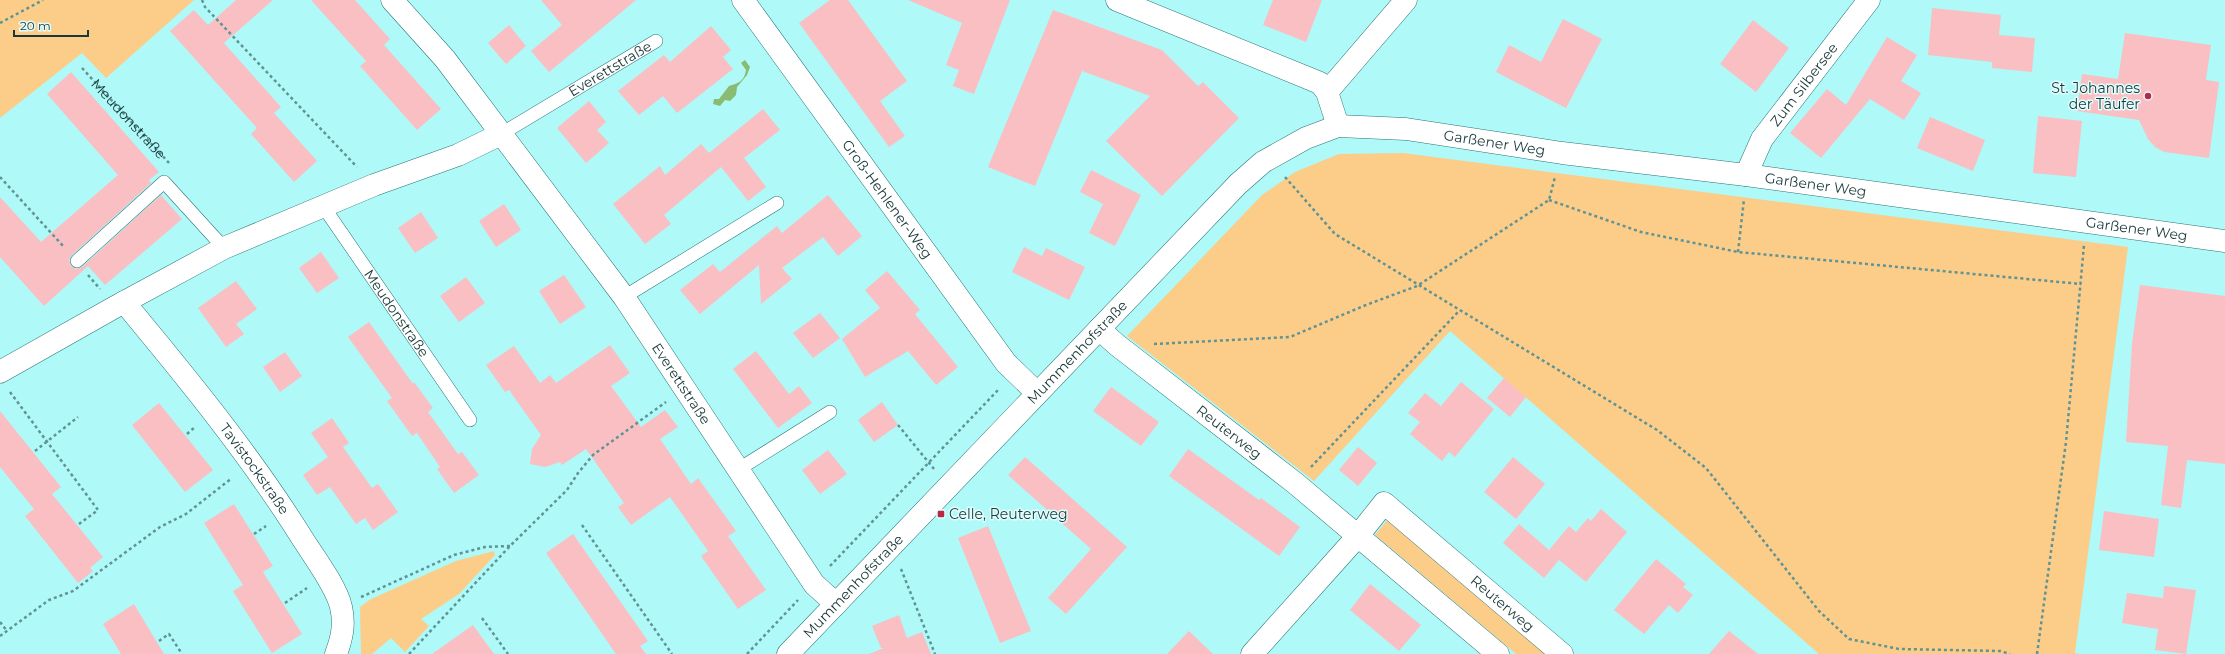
<svg xmlns="http://www.w3.org/2000/svg" width="2225" height="654" viewBox="0 0 2225 654" font-family="Montserrat,sans-serif">
<style>
.green{fill:#fbcd89}
.water{fill:#8abb72}
.building{fill:#fabfc2}
.lines{fill:none;stroke-linecap:round;stroke-linejoin:round}
.lane-casing{stroke:#297474;stroke-width:14}
.street-casing{stroke:#297474;stroke-width:23}
.secondary-casing{stroke:#297474;stroke-width:23}
.path{stroke:#609393;stroke-width:2.5;stroke-dasharray:3 3;stroke-linecap:butt}
.lane{stroke:#fff;stroke-width:13}
.street{stroke:#fff;stroke-width:22}
.secondary{stroke:#fff;stroke-width:22}
.poi-dot{fill:#b82743;stroke:#e1fdfd;stroke-width:1.5}
.labels{text-anchor:middle;dominant-baseline:central;stroke-width:3;stroke-linejoin:round;paint-order:stroke}
.street-label{font-size:14px;fill:#1a3838;stroke:#e1fdfd}
.poi-label{font-size:14px;fill:#1a3838;stroke:#e1fdfd;text-anchor:end}
</style>
<rect width="100%" height="100%" fill="#aff9f9"/>
<path class="green" d="M 0,0 L 194,0 L 106,78 L 82,53 L 0,118 Z
M 1403,153 L 2128,247 L 2075,653 L 2079,654 L 1819,654 L 1450,331 L 1314,481 L 1127,336 L 1262,195 L 1295,172 L 1339,154 Z
M 1388,519 L 1548,654 L 1516,654 L 1375,535 Z
M 494,551 L 495,555 L 459,594 L 421,619 L 429,626 L 405,652 L 391,638 L 372,654 L 361,654 L 360,607 L 371,599 L 456,561 Z"/>
<path class="water" d="M 745,60 L 750,67 L 747,75 L 737,87 L 736,95 L 730,101 L 725,100 L 720,106 L 713,104 L 714,99 L 719,99 L 729,86 C 738,83 744,82 746,70 L 741,63 Z"/>
<path class="building" d="M 236,0 L 273,0 L 224,43 L 281,107 L 274,113 L 317,161 L 294,182 L 251,134 L 257,128 L 170,31 L 194,10 L 208,25 Z
M 311,0 L 355,0 L 390,39 L 384,45 L 441,109 L 417,130 L 360,66 L 366,61 Z
M 541,0 L 636,0 L 549,72 L 531,51 L 562,25 Z
M 830,0 L 848,0 L 907,81 L 880,101 L 905,136 L 889,147 L 799,23 Z
M 908,0 L 1010,0 L 974,94 L 953,86 L 959,70 L 946,65 L 962,23 Z
M 1273,0 L 1322,0 L 1306,42 L 1263,25 Z
M 1932,8 L 2001,15 L 1999,35 L 2035,38 L 2032,72 L 1992,68 L 1992,62 L 1928,55 Z
M 1053,10 L 1162,50 L 1198,86 L 1203,82 L 1239,118 L 1162,196 L 1106,141 L 1150,96 L 1082,71 L 1035,186 L 988,167 Z
M 1563,19 L 1602,39 L 1566,108 L 1496,72 L 1509,45 L 1541,62 Z
M 1753,20 L 1789,48 L 1756,92 L 1720,64 Z
M 509,25 L 526,46 L 506,64 L 488,43 Z
M 711,26 L 731,50 L 723,57 L 733,69 L 677,113 L 663,96 L 639,115 L 618,91 L 664,55 L 670,62 Z
M 2125,33 L 2211,45 L 2206,80 L 2219,82 L 2209,158 L 2164,152 L 2155,147 L 2148,139 L 2139,120 L 2077,111 L 2082,74 L 2118,79 Z
M 1887,37 L 1917,55 L 1901,81 L 1921,93 L 1904,120 L 1870,99 L 1821,158 L 1790,133 L 1827,89 L 1846,105 Z
M 71,72 L 159,172 L 149,180 L 151,183 L 72,255 L 69,259 L 71,266 L 75,269 L 82,267 L 161,195 L 182,219 L 105,285 L 88,266 L 44,306 L 0,257 L 0,197 L 41,242 L 118,175 L 47,94 Z
M 589,101 L 606,122 L 597,130 L 609,143 L 586,163 L 557,128 Z
M 763,109 L 780,130 L 744,158 L 766,187 L 748,201 L 721,167 L 664,215 L 671,224 L 645,244 L 613,204 L 660,166 L 665,175 L 701,144 L 709,153 Z
M 2038,116 L 2082,121 L 2076,177 L 2033,173 Z
M 1930,117 L 1985,140 L 1973,171 L 1917,148 Z
M 1091,170 L 1141,195 L 1115,246 L 1089,233 L 1103,204 L 1080,192 Z
M 828,195 L 862,236 L 838,256 L 823,237 L 782,268 L 792,279 L 761,304 L 759,265 L 700,314 L 680,290 L 713,264 L 720,272 L 777,226 L 782,233 Z
M 504,204 L 521,230 L 496,247 L 479,221 Z
M 421,212 L 438,238 L 415,253 L 398,228 Z
M 1024,247 L 1042,256 L 1046,248 L 1085,267 L 1069,300 L 1012,272 Z
M 321,252 L 339,278 L 317,293 L 299,268 Z
M 887,271 L 920,310 L 915,314 L 958,367 L 936,385 L 908,351 L 865,377 L 842,339 L 880,308 L 865,290 Z
M 564,275 L 586,307 L 560,324 L 539,291 Z
M 466,277 L 485,303 L 459,322 L 440,296 Z
M 236,281 L 257,309 L 236,324 L 244,334 L 226,347 L 198,308 Z
M 2140,285 L 2225,296 L 2225,464 L 2187,460 L 2181,508 L 2161,505 L 2168,446 L 2126,442 L 2132,344 Z
M 820,313 L 840,338 L 813,358 L 793,333 Z
M 369,322 L 413,384 L 414,382 L 433,408 L 428,412 L 458,454 L 462,452 L 479,475 L 454,493 L 437,469 L 440,467 L 417,433 L 412,436 L 387,401 L 392,398 L 348,337 Z
M 610,345 L 630,373 L 611,386 L 641,427 L 665,410 L 678,427 L 660,439 L 691,484 L 698,478 L 736,531 L 728,536 L 766,590 L 738,609 L 701,556 L 708,551 L 670,497 L 631,525 L 618,507 L 624,503 L 586,449 L 562,465 L 560,462 L 545,467 L 530,464 L 532,449 L 541,435 L 509,390 L 505,392 L 486,365 L 514,346 L 540,383 L 550,375 L 556,383 Z
M 756,351 L 789,394 L 799,386 L 812,403 L 778,428 L 733,369 Z
M 285,352 L 302,376 L 280,392 L 263,367 Z
M 1504,378 L 1526,397 L 1510,417 L 1487,398 Z
M 1461,382 L 1494,409 L 1455,457 L 1449,452 L 1442,461 L 1410,434 L 1420,422 L 1408,413 L 1425,393 L 1441,406 Z
M 1111,387 L 1159,422 L 1141,446 L 1093,411 Z
M 882,402 L 898,425 L 874,442 L 858,420 Z
M 159,403 L 213,470 L 185,492 L 132,425 Z
M 0,411 L 61,487 L 52,494 L 103,557 L 90,568 L 93,571 L 78,583 L 25,516 L 34,509 L 0,467 Z
M 332,418 L 349,443 L 343,447 L 372,488 L 378,484 L 398,512 L 373,530 L 365,518 L 356,524 L 330,487 L 317,495 L 303,475 L 328,457 L 311,433 Z
M 1358,447 L 1377,463 L 1358,486 L 1339,470 Z
M 1188,449 L 1259,500 L 1261,498 L 1300,527 L 1279,556 L 1169,476 Z
M 828,450 L 847,474 L 820,494 L 802,470 Z
M 1025,457 L 1127,547 L 1066,614 L 1048,598 L 1091,549 L 1008,475 Z
M 1513,457 L 1545,484 L 1516,519 L 1484,492 Z
M 234,504 L 273,566 L 263,572 L 302,634 L 272,653 L 233,591 L 243,585 L 204,523 Z
M 1601,509 L 1627,532 L 1586,582 L 1559,560 L 1544,578 L 1503,543 L 1519,524 L 1549,550 L 1569,526 L 1576,532 L 1588,518 L 1591,521 Z
M 2104,511 L 2159,519 L 2154,557 L 2099,550 Z
M 988,526 L 1031,631 L 1000,643 L 958,538 Z
M 573,534 L 648,641 L 640,646 L 646,654 L 616,654 L 546,553 Z
M 1656,559 L 1686,584 L 1683,587 L 1693,595 L 1678,613 L 1669,605 L 1644,634 L 1614,610 Z
M 1370,584 L 1421,625 L 1399,651 L 1350,610 Z
M 2164,586 L 2196,590 L 2186,654 L 2155,650 L 2158,629 L 2122,623 L 2127,593 L 2163,598 Z
M 134,604 L 164,654 L 121,654 L 103,624 Z
M 899,615 L 907,638 L 922,632 L 931,654 L 869,654 L 884,648 L 881,648 L 872,626 Z
M 473,625 L 494,654 L 432,654 Z
M 1189,631 L 1213,654 L 1167,654 Z
M 1729,631 L 1758,654 L 1709,654 Z"/>
<g class="lines">
<defs>
<g id="lane">
<path id="s2" d="M 501,134 L 656,41"/>
<path id="s3" d="M 323,206 L 470,420"/>
<path d="M 77,261 L 164,182 L 224,248"/>
<path d="M 624,297 L 777,203"/>
<path d="M 739,469 L 830,412"/>
</g>
<g id="street">
<path id="s4" d="M 392,0 L 445,59 L 624,297 L 814,584 L 836,604"/>
<path d="M 1117,0 L 1320,83 L 1327,92 L 1338,126"/>
<path d="M 1327,92 L 1406,0"/>
<path id="s5" d="M 1746,175 L 1762,139 L 1869,0"/>
<path id="s6" d="M 124,302 C 188,379 251,456 304,541 C 315,558 337,588 341,607 C 345,624 342,638 336,654"/>
<path id="s7" d="M 1099,329 L 1117,345 L 1295,483 L 1498,654"/>
<path d="M 0,372 L 115,307 L 224,248 L 374,185 L 458,155 L 501,134"/>
<path id="s8" d="M 1252,654 L 1357,537 L 1384,503 L 1562,654"/>
</g>
<g id="secondary">
<path id="s9" d="M 743,0 L 1006,363 L 1037,393"/>
<path id="s10" d="M 788,654 L 1238,184 L 1263,162 L 1306,138 L 1338,126 L 1406,129 L 1562,153 L 1746,175 L 2225,241"/>
</g>
</defs>
<use href="#lane" class="lane-casing"/>
<use href="#street" class="street-casing"/>
<use href="#secondary" class="secondary-casing"/>
<g class="path">
<path d="M 202,0 L 205,7 L 357,167"/>
<path d="M 0,23 L 43,0"/>
<path id="s1" d="M 82,68 L 169,163"/>
<path d="M 0,177 L 64,247"/>
<path d="M 1285,177 L 1335,234 L 1657,430 L 1706,468 L 1819,611 L 1849,639 L 1899,649 L 2000,651 L 2010,654"/>
<path d="M 1549,200 L 1641,232 L 1738,252 L 2081,284"/>
<path d="M 1738,252 L 1744,199"/>
<path d="M 88,275 L 100,289"/>
<path d="M 1154,344 L 1290,337 L 1366,305 L 1417,286 L 1549,200 L 1555,177"/>
<path d="M 10,392 L 98,510 L 79,524"/>
<path d="M 898,425 L 934,469"/>
<path d="M 187,434 L 195,427"/>
<path d="M 35,451 L 78,417"/>
<path d="M 1311,467 L 1459,311"/>
<path d="M 582,525 L 672,654"/>
<path d="M 254,534 L 266,526"/>
<path d="M 830,566 L 999,389"/>
<path d="M 901,569 L 935,654"/>
<path d="M 361,597 L 454,555 L 485,547 L 510,546"/>
<path d="M 285,603 L 307,588"/>
<path d="M 482,618 L 508,654"/>
<path d="M 0,622 L 7,631"/>
<path d="M 0,636 L 49,600 L 73,591 L 160,527 L 186,514 L 232,478"/>
<path d="M 159,641 L 169,634 L 182,654"/>
<path d="M 409,654 L 510,546 L 567,490 L 578,473 L 593,455 L 666,402"/>
<path d="M 747,654 L 798,600"/>
<path d="M 2037,654 L 2066,442 L 2084,245"/>
</g>
<use href="#lane" class="lane"/>
<use href="#street" class="street"/>
<use href="#secondary" class="secondary"/>
</g>
<g class="poi-dot">
<circle cx="2148" cy="96" r="4"/>
<rect x="937" y="510" width="8" height="8" rx="2"/>
</g>
<g class="labels">
<g class="street-label">
<text stroke="none"><textPath href="#s2" startOffset="127">Everettstraße</textPath></text>
<text stroke="none"><textPath href="#s5" startOffset="108">Zum Silbersee</textPath></text>
<text stroke="none"><textPath href="#s1" startOffset="69">Meudonstraße</textPath></text>
<text stroke="none"><textPath href="#s10" startOffset="925">Garßener Weg</textPath></text>
<text stroke="none"><textPath href="#s10" startOffset="1249">Garßener Weg</textPath></text>
<text stroke="none"><textPath href="#s9" startOffset="246">Groß-Hehlener-Weg</textPath></text>
<text stroke="none"><textPath href="#s10" startOffset="1573">Garßener Weg</textPath></text>
<text stroke="none"><textPath href="#s3" startOffset="130">Meudonstraße</textPath></text>
<text stroke="none"><textPath href="#s10" startOffset="418">Mummenhofstraße</textPath></text>
<text stroke="none"><textPath href="#s4" startOffset="481">Everettstraße</textPath></text>
<text stroke="none"><textPath href="#s7" startOffset="166">Reuterweg</textPath></text>
<text stroke="none"><textPath href="#s6" startOffset="212">Tavistockstraße</textPath></text>
<text stroke="none"><textPath href="#s10" startOffset="94">Mummenhofstraße</textPath></text>
<text stroke="none"><textPath href="#s8" startOffset="356">Reuterweg</textPath></text>
</g>
<g class="poi-label">
<text x="2140" y="88">St. Johannes<tspan x="2140" dy="16">der Täufer</tspan></text>
<text x="949" y="514" text-anchor="start">Celle, Reuterweg</text>
</g>
</g>
<path d="M14 30v6h74v-6" fill="none" stroke="#1a3838" stroke-width="2"/>
<text x="20" y="30" font-size="12" fill="#1a3838" stroke="#e1fdfd" stroke-width="3" paint-order="stroke">20 m</text>
</svg>
